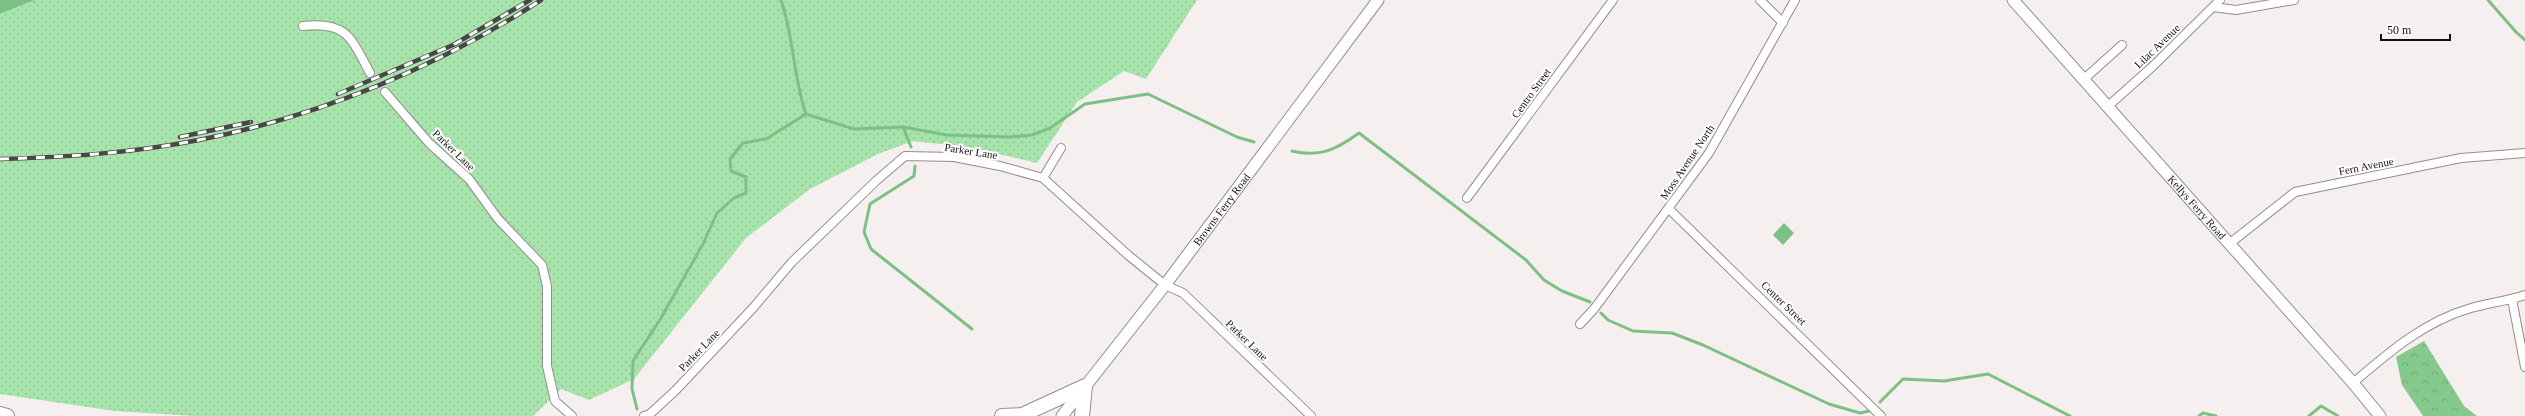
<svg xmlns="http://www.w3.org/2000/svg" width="2525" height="416" viewBox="0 0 2525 416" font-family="Georgia,serif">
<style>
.forest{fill:url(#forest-crowns)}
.park{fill:url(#park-dots)}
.water{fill:#7dc085}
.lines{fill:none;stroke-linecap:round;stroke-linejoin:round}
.stream{stroke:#7dc085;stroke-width:3}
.street-tunnel{stroke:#d4cece;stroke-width:8;stroke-dasharray:8 4;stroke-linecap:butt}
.street-casing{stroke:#938d8d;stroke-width:10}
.secondary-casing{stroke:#938d8d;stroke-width:13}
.highway-casing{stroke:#938d8d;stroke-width:16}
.street{stroke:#fff;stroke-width:8}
.secondary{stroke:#fff;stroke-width:11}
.highway{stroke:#fff;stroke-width:14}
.rail-casing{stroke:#4a4646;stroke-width:4.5}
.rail{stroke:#fff;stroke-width:3;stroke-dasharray:9;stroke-linecap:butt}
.labels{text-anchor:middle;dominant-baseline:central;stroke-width:4;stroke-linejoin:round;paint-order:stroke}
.street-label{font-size:11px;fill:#131010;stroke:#fff}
</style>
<defs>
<pattern id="forest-crowns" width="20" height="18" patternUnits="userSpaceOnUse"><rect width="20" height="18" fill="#85c98d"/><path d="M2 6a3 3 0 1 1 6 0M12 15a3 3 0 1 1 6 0" fill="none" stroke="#72ac79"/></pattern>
<pattern id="park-dots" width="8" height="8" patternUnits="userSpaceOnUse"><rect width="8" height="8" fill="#a6e4ac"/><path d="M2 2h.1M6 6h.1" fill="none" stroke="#8ec393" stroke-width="1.8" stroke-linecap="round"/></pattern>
</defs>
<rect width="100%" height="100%" fill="#f6efef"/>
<path class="forest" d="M 2424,341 L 2464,406 L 2477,416 L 2423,416 L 2402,385 L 2396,357 Z"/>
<path class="park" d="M 35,0 L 1197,0 L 1146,79 L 1124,71 L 1077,102 L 1037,163 L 969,147 L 913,141 L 878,154 L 810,189 L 746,238 L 634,379 L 589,400 L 561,389 L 533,416 L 194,416 L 115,411 L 0,394 L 0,14 Z"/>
<path class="water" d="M 0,0 L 35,0 L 0,14 Z
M 1784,223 L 1794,233 L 1783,245 L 1773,235 Z"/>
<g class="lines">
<path class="stream" d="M 781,0 C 794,37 793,77 806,114
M 2488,0 L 2516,32 L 2525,40
M 903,127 L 911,147
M 1292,151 C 1320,158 1337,149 1359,133 L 1526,260 L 1544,280 L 1562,291 L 1590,302
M 915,166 L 914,176 L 870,204 L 864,232 L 871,249 L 972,329
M 1601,313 L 1608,320 L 1633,331 L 1672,333 L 1703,345 L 1829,404 L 1860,413 L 1873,410
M 1880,402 L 1903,379 L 1944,381 L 1988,374 L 2070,416
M 637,409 L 632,389 L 633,361 L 661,318 L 703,244 L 717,213 L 734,198 L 746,193 L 746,177 L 731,171 L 730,159 L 743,143 L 766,139 L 806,114 L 854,129 L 903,127 L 947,135 L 1010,137 L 1032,135 L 1050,128 L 1085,104 L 1148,94 L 1237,137 L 1254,142
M 2199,416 L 2203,413 L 2216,416
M 2309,416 L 2321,406 L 2338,416"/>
<path class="street-tunnel" d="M 370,73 L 385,92"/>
<defs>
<path id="street" d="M 1760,0 L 1783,23
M 2213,7 L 2236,10 L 2294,0
M 303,26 C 347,21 351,38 370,73
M 2083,80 L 2122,45
M 385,92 L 429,143 L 469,179 L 498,219 L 542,265 L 547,286 L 547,366 L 555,401 L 572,416
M 2107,107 L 2152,67 L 2220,0
M 1043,178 L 1061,148
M 1467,198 L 1613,0
M 1669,209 L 1881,416
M 2229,244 L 2295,192 L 2461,158 L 2525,153
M 2512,299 L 2525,367
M 1580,324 L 1594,309 L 1709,153 L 1795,0
M 2353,383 C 2389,352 2425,321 2471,308 C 2489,303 2507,301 2525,295
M 644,416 L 650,414 L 676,390 L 753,308 L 792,262 L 877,180 L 905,156 L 954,157 L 1000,166 L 1043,178 L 1128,255 L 1165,285 L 1183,293 L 1311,416"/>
<g id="secondary">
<path id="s1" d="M 2013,0 L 2353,383 L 2380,416"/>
<path id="s2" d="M 1062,416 L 1165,285 L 1378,0"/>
</g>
<path id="highway" d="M 0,414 L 7,416
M 1002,416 L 1022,415 L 1085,386
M 1082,416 L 1085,386"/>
</defs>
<use href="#street" class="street-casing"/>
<use href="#secondary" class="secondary-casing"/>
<use href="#highway" class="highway-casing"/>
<use href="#street" class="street"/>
<use href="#secondary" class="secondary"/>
<use href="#highway" class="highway"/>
<defs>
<path id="rail" d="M 338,94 L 453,45 L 530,0
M 180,137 L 251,122
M 0,159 C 67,157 133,153 199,140 C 320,116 438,67 541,0"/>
</defs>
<use href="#rail" class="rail-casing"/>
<use href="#rail" class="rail"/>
</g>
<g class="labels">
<g class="street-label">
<text transform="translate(2157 46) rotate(-44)">Lilac Avenue</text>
<text transform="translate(1531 93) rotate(-54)">Centro Street</text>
<text transform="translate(454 150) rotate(44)">Parker Lane</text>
<text transform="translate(971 151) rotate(9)">Parker Lane</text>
<text transform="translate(1687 162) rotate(-56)">Moss Avenue North</text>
<text transform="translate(2366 166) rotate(-11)">Fern Avenue</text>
<text stroke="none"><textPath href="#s1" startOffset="277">Kellys Ferry Road</textPath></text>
<text stroke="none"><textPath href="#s2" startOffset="261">Browns Ferry Road</textPath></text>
<text transform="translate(1784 303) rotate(44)">Center Street</text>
<text transform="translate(1247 340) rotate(44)">Parker Lane</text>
<text transform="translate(699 350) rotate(-46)">Parker Lane</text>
</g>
</g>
<path d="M2381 34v6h69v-6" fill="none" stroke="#131010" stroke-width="2"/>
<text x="2387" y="34" font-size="12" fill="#131010" stroke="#ffffff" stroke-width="3" paint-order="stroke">50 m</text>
</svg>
